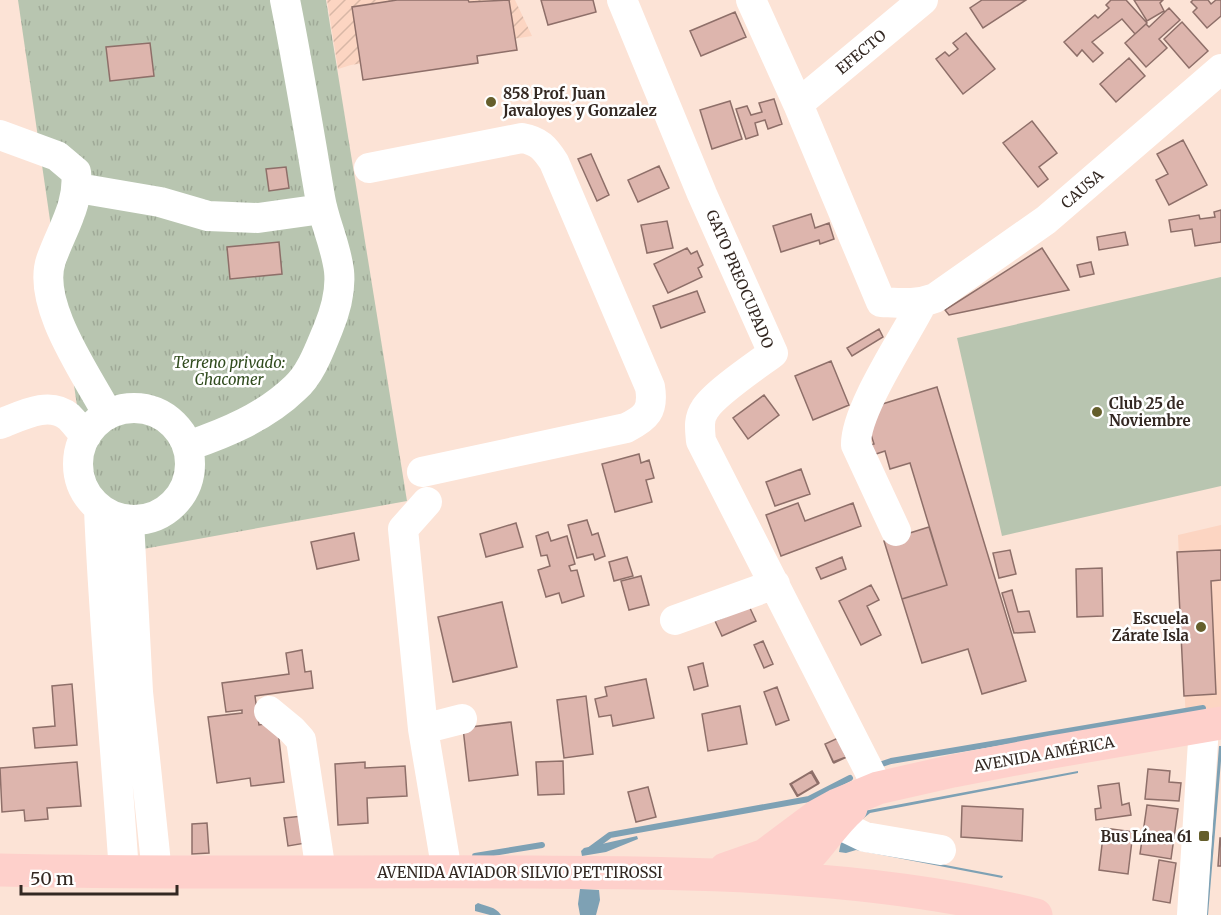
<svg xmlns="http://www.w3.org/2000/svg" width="1221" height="915" viewBox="0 0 1221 915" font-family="Merriweather,serif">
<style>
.built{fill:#fcd5c2}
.industrial{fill:url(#industrial-furrows)}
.grass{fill:#b8c5b0}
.park{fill:url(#park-tufts)}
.water{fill:#7ea1b4}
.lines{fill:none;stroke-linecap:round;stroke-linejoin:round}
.stream{stroke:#7ea1b4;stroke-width:6}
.building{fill:#ddb5ad;stroke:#8e6f69;stroke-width:1.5}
.minor{stroke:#fff;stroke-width:30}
.major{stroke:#fed0cb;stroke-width:33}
.poi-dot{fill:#655f2c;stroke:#fff;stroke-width:2}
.labels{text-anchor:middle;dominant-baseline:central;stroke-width:5;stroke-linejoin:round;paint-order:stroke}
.street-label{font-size:15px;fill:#332822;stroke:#fff}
.poi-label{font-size:15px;font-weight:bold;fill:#332822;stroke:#fff;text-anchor:start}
.park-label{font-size:15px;font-style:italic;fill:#304b1d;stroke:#fff}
</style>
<defs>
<pattern id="industrial-furrows" width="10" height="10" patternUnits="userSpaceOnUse" patternTransform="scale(1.5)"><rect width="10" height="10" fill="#fcd5c2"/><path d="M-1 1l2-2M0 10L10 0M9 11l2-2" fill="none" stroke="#d8b7a6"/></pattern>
<pattern id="park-tufts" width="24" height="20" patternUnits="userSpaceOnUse" patternTransform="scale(1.5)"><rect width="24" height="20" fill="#b8c5b0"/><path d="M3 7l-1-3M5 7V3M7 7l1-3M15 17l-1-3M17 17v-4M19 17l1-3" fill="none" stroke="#9fa997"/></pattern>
</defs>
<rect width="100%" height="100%" fill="#fce3d6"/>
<path class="built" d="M 1221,525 L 1221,720 L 1186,725 L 1178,535 Z"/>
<path class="industrial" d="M 327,0 L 515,0 L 532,36 L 351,65 L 338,69 Z"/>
<path class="grass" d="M 1221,277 L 1221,486 L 1002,536 L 957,338 Z"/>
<path class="park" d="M 18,0 L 326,0 L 407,501 L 99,557 Z"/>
<path class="water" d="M 1219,746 L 1221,746 L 1221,761 L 1208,915 L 1206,915 Z
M 1078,771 L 1078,773 L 870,813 L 859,822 L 865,811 L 869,810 Z
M 637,836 L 638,839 L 606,852 L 582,856 L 581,851 L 584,848 Z
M 842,837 L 857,848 L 1003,876 L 1002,878 L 856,850 L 846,853 L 839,852 Z
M 580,889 L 599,890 L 600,900 L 596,915 L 580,915 L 578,904 Z
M 478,903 C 487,907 495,906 501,915 L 490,915 L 475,911 L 475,905 Z"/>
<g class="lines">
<path class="stream" d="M 882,764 L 891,761 L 1203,708
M 591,849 L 610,835 L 809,799 L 850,778
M 475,856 L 542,845"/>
</g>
<path class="building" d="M 397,0 L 468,0 L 469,2 L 509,0 L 517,50 L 477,56 L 478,63 L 363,80 L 352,7 Z
M 541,0 L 593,0 L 596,12 L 548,25 Z
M 982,0 L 1026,0 L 983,28 L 970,8 Z
M 1111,0 L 1126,0 L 1147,23 L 1135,34 L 1122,19 L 1092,42 L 1103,53 L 1093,62 L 1082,50 L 1077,56 L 1064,42 L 1095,15 L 1098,18 L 1109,8 L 1106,5 Z
M 1134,0 L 1163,0 L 1160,3 L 1164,11 L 1147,21 Z
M 1193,0 L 1208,0 L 1211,4 L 1216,0 L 1221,0 L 1221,16 L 1207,28 L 1193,12 L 1197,8 L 1191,2 Z
M 1169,8 L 1180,20 L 1159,39 L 1167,48 L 1146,67 L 1125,43 L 1146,24 L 1149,27 Z
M 735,12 L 746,37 L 701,56 L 690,31 Z
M 1182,22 L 1208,51 L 1189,68 L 1164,39 Z
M 966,33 L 995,69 L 963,94 L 936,59 L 945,52 L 949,56 L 958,49 L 953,43 Z
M 150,43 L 154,76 L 110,81 L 106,47 Z
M 1129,58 L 1145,76 L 1116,102 L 1100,84 Z
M 774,99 L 782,124 L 768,129 L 765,120 L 755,123 L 758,135 L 746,139 L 736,109 L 747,106 L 751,115 L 762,112 L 759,103 Z
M 730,101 L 742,139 L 712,149 L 700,110 Z
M 1032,121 L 1057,153 L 1039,167 L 1048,179 L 1038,187 L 1003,143 Z
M 1183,140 L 1207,185 L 1169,205 L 1156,180 L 1168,174 L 1157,154 Z
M 591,154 L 609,195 L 597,201 L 578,159 Z
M 659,166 L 669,188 L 638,202 L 628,180 Z
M 286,167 L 289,188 L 269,191 L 266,169 Z
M 1221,210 L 1221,242 L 1195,246 L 1192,229 L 1171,232 L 1169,220 L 1199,215 L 1200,219 L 1215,217 L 1214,212 Z
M 811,214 L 815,228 L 829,223 L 834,239 L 820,244 L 819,240 L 781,252 L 773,226 Z
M 667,221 L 673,248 L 647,253 L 641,225 Z
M 1125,232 L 1128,245 L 1099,250 L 1097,237 Z
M 279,242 L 282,274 L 230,279 L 227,247 Z
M 687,248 L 691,254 L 697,251 L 703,265 L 698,268 L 702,277 L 668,293 L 654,264 Z
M 1042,248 L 1069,290 L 949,315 L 945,310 Z
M 1091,262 L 1094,274 L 1080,277 L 1077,265 Z
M 697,291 L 705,312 L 661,328 L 653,306 Z
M 879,329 L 883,337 L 852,356 L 847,348 Z
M 831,361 L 849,405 L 813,420 L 795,376 Z
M 937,387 L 1026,681 L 982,694 L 968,649 L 922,663 L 902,599 L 947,585 L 910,463 L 890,469 L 885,451 L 873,455 L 870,445 L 874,444 L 863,410 Z
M 764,395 L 779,415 L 748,439 L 733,418 Z
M 639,454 L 641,463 L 649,460 L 654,478 L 646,480 L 652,502 L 615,512 L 602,464 Z
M 801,469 L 810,494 L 775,506 L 766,482 Z
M 798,503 L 805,521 L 853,503 L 861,526 L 781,556 L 766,515 Z
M 587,520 L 592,535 L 598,533 L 605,556 L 595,560 L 593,554 L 577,558 L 568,525 Z
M 516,523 L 523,547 L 486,557 L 480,534 Z
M 929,527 L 947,585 L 902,599 L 884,541 Z
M 548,532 L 551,541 L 567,536 L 575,564 L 569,566 L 571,571 L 577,570 L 584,596 L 562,603 L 559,593 L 546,597 L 538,570 L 550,566 L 547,555 L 541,556 L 536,536 Z
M 354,533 L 359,560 L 317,569 L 311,542 Z
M 1010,550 L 1016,574 L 999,578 L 993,553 Z
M 1221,550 L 1221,580 L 1211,581 L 1216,694 L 1184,696 L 1177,552 Z
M 627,557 L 633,576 L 614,581 L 609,562 Z
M 842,557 L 846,569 L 821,579 L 816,568 Z
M 1102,568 L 1103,616 L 1077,617 L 1076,569 Z
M 641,576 L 649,605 L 629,610 L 621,581 Z
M 871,585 L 879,600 L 867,606 L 881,635 L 861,645 L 839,601 Z
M 1012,590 L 1018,612 L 1029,611 L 1035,632 L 1014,633 L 1002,593 Z
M 502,602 L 517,667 L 453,682 L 438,617 Z
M 749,606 L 756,621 L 722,636 L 715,621 Z
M 763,641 L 773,664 L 764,668 L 754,645 Z
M 302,650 L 305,672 L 311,671 L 313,688 L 255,696 L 259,725 L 277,722 L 284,782 L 251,786 L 250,778 L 217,783 L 208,717 L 242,713 L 242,710 L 226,712 L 222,683 L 289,674 L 286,653 Z
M 703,663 L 708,686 L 694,690 L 688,667 Z
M 646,679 L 654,718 L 613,726 L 611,715 L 599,717 L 595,699 L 607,696 L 605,687 Z
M 72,684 L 77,745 L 35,748 L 33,728 L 55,726 L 52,686 Z
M 777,687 L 789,720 L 776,725 L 764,692 Z
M 586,696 L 593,754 L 564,758 L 557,700 Z
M 740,706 L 747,744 L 708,751 L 702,714 Z
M 511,722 L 518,775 L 469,781 L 463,728 Z
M 838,738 L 846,757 L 833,762 L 825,744 Z
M 838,738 L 847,757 L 834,763 L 825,744 Z
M 563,761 L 564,794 L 538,795 L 536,762 Z
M 77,762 L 81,806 L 47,808 L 48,819 L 25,821 L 24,810 L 2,812 L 0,768 Z
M 365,762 L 365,768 L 405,766 L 407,796 L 367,798 L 368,823 L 338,825 L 335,764 Z
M 1148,769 L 1170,771 L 1169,782 L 1181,783 L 1179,801 L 1145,799 Z
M 812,771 L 819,783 L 797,796 L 790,784 Z
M 811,772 L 818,784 L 798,796 L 791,784 Z
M 1119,783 L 1122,805 L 1129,803 L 1131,815 L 1096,820 L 1095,809 L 1101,808 L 1098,786 Z
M 648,787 L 656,817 L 636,822 L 628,792 Z
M 1147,805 L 1178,809 L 1171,859 L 1140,854 Z
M 962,806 L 1023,809 L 1022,841 L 961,837 Z
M 303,816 L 306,843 L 288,846 L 284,818 Z
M 207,823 L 209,853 L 192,854 L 192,824 Z
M 1104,828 L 1133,832 L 1128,874 L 1099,870 Z
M 1220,838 L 1221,838 L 1221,866 L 1218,866 Z
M 1159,860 L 1176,863 L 1170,903 L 1153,900 Z"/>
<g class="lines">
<path class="minor" d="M 622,0 L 702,194 L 773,353 C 757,365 715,393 705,409 C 698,419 700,430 701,441 L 878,788
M 751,0 L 798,104 L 881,302 C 901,303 916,305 935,298 L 1046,220 L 1221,69
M 798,104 L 923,0
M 0,135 L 57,156 L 76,172 C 80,204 61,231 51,260 C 36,304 87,375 107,413
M 369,168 L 522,138 C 539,141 545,148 554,162 L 650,387 C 654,411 646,418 626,428 L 422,472
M 78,188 L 160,202 L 208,216 L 258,218 L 322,209
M78 464a56 56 0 1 1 112 0a56 56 0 1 1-112 0Z
M 0,424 C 21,416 49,400 69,417 C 75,423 80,430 86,436
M 188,446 C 226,433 265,417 295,388 C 311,374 320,348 328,329 C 335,312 341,290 339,271 C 336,245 324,222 320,197 C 309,131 298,65 285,0
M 427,502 L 403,529 L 423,729 L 447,872
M 99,509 C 104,630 116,751 124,873
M 129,521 L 138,692 L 157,873
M 896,531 L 856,445 C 855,410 905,337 922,303
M 675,620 L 775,584
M 269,711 L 292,730 L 301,740 L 321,872
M 423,729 L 462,719
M 836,823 L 865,837 L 941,850
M 1192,915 L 1204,726"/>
<path class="major" d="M 725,869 L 765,855 L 817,816 L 837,805 L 878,788 L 953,771 L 1052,752 L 1221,723
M 0,870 C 178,874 355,871 533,872 C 703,873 870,874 1036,915
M 782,878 C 814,860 825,831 851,808"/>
</g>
<g class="poi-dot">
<circle cx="491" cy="102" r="6"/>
<circle cx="1097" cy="412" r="6"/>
<circle cx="1201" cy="627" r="6"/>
<rect x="1198" y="830" width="12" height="12" rx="3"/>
</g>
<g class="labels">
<g class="street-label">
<text transform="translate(861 52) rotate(-40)">EFECTO</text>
<text transform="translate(1082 189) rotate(-41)">CAUSA</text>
<text transform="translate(740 279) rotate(67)">GATO PREOCUPADO</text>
<text transform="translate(1044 754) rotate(-10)">AVENIDA AMÉRICA</text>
<text x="520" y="872">AVENIDA AVIADOR SILVIO PETTIROSSI</text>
</g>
<g class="poi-label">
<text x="503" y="93">858 Prof. Juan<tspan x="503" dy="17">Javaloyes y Gonzalez</tspan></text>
<text x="1109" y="403">Club 25 de<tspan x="1109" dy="17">Noviembre</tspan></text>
<text x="1189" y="618" text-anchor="end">Escuela<tspan x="1189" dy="17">Zárate Isla</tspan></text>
<text x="1192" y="836" text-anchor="end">Bus Línea 61</text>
</g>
<g class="park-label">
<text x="229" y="362">Terreno privado:<tspan x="229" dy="17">Chacomer</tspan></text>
</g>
</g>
<path d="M21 885v9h156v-9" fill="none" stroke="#332822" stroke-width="3"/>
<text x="30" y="885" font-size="18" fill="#332822" stroke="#ffffff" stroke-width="4.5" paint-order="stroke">50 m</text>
</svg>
